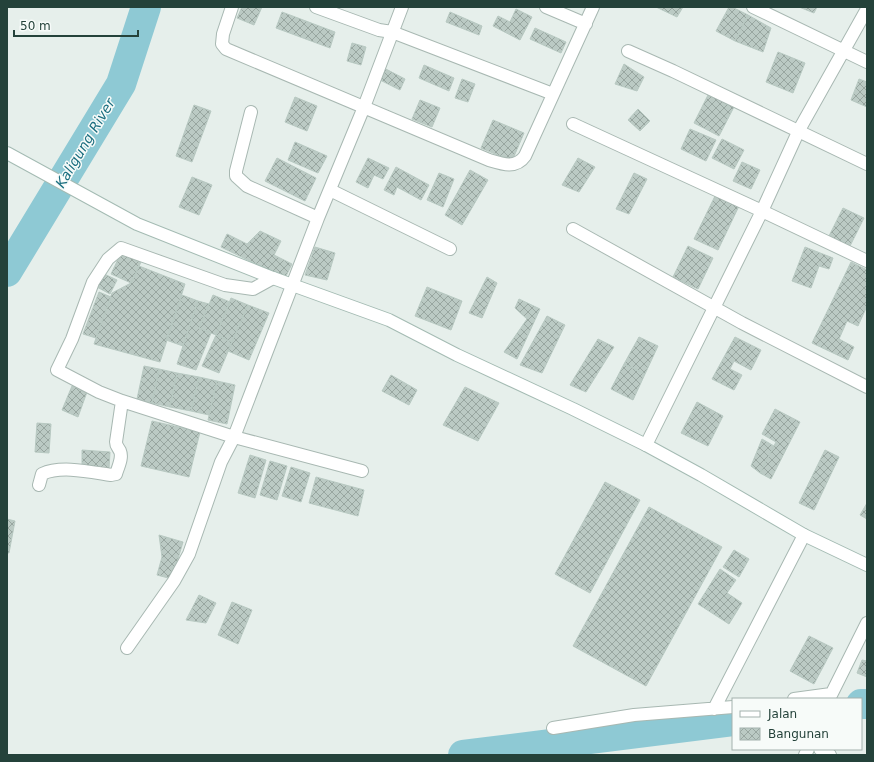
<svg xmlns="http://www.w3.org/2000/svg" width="874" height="762" viewBox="0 0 874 762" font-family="'DejaVu Sans',sans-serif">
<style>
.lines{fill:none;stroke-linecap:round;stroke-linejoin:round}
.river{stroke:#8ec9d4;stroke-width:30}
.building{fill:url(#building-cross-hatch);stroke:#b8c9c2}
.minor-casing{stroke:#a8b8b2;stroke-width:14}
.secondary-casing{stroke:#a4bbb3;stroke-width:14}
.minor{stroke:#fff;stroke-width:12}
.secondary{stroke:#fff;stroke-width:12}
.labels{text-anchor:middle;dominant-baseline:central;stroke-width:3;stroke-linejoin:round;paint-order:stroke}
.water-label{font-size:14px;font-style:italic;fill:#1c6f80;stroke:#f7fbf9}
</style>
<defs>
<pattern id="building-cross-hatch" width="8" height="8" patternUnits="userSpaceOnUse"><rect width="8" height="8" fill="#bbcac4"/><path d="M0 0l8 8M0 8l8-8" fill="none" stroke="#98a6a0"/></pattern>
</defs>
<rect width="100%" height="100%" fill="#e6efeb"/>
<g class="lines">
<path class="river" d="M 7,272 L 121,84 L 146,7
M 861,704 L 867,704
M 463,755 L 733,721"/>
</g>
<path class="building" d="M 242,7 L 262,7 L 254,25 L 237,18 Z
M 656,7 L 683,7 L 677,17 Z
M 729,7 L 732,7 L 748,15 L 735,41 L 716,31 Z
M 799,7 L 817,7 L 814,13 Z
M 516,9 L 532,17 L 520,40 L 493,26 L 498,16 L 510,22 Z
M 282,12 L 335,32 L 330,48 L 276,28 Z
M 450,12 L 482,26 L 479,35 L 446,22 Z
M 748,15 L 771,28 L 763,52 L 735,41 Z
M 535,28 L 566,42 L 561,53 L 530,39 Z
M 352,43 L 366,47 L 361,65 L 347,61 Z
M 778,52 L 805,63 L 793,93 L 766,82 Z
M 624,64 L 644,77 L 637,91 L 615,84 Z
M 424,65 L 454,78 L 449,91 L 419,78 Z
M 382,67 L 405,79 L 400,90 L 376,78 Z
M 462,79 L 475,84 L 468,102 L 455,98 Z
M 859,79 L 867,82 L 867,107 L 851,100 Z
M 709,93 L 735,105 L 719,136 L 694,123 Z
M 295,97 L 317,106 L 307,131 L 285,122 Z
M 420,100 L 440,108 L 432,127 L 412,119 Z
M 194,105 L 211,111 L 192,162 L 176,156 Z
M 638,109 L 650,121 L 640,131 L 628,120 Z
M 493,120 L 524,133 L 512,161 L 481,148 Z
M 690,129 L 716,140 L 706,161 L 681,149 Z
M 722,139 L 744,150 L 734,169 L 712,158 Z
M 295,142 L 327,156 L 318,173 L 288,160 Z
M 277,158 L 316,178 L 305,201 L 265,181 Z
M 368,158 L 389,168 L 383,179 L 374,175 L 368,188 L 356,182 Z
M 578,158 L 595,167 L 579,192 L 562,185 Z
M 742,162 L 760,170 L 751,189 L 733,181 Z
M 396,167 L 429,185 L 421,200 L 397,187 L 394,195 L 384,190 Z
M 470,170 L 488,180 L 462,225 L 445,215 Z
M 439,173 L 454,179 L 443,207 L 427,200 Z
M 634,173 L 647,179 L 629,214 L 616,209 Z
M 192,177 L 212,185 L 199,215 L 179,207 Z
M 716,194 L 739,206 L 718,250 L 694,239 Z
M 843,208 L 864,218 L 850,246 L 829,236 Z
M 260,231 L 281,241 L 274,255 L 292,264 L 285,278 L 221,247 L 227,234 L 247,244 Z
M 688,246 L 713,258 L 698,289 L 673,277 Z
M 315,247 L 335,253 L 327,280 L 305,275 Z
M 805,247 L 833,258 L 829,269 L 819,266 L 811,288 L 792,281 Z
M 121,253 L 141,262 L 131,283 L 111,274 Z
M 851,262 L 867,270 L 867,306 L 858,326 L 847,321 L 839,339 L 854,347 L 848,360 L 812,343 Z
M 139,266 L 185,284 L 160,362 L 94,344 L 112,293 L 131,283 Z
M 102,273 L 117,280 L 110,294 L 95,286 Z
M 487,277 L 497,283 L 482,318 L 469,313 Z
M 427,287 L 462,301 L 451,330 L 415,316 Z
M 99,292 L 111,297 L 96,338 L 83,334 Z
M 182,295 L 198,301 L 183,346 L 166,340 Z
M 213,295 L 230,302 L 216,335 L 199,328 Z
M 231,298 L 248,305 L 232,342 L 216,335 Z
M 519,299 L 540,309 L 517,359 L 504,352 L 527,319 L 515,308 Z
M 198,301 L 209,304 L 199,328 L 211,333 L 196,370 L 177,364 Z
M 248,305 L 269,313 L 249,360 L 228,351 Z
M 547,316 L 565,325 L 542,373 L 520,365 Z
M 216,335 L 232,342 L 219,373 L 202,366 Z
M 639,337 L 658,346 L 645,374 L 624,364 Z
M 735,337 L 761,350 L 751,370 L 734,361 L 730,369 L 742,375 L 734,390 L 712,379 Z
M 598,339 L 614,347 L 586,392 L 570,385 Z
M 624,364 L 645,374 L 633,400 L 611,389 Z
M 144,366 L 159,369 L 152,403 L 137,399 Z
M 159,369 L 177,373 L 170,407 L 152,403 Z
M 177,373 L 199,377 L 191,411 L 170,407 Z
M 391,375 L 417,390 L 409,405 L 382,391 Z
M 199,377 L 217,381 L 209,415 L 191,411 Z
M 217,381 L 235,385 L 227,424 L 208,420 Z
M 72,386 L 87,392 L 78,417 L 62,410 Z
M 465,387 L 499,403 L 478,441 L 443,425 Z
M 697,402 L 723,416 L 708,446 L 681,433 Z
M 775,409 L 800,422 L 771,479 L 760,473 L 776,442 L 762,434 Z
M 152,421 L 200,432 L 189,477 L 141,466 Z
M 37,423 L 51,424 L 49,453 L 35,452 Z
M 762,439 L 774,446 L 760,473 L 751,466 Z
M 82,450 L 110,452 L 109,469 L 82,467 Z
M 825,450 L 839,457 L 814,510 L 799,503 Z
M 250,455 L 266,460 L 255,498 L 238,493 Z
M 270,461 L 287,466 L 277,500 L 260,495 Z
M 291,467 L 310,473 L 301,502 L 282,496 Z
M 316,477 L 364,490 L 358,516 L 309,503 Z
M 605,482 L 640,500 L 590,593 L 555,574 Z
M 867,503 L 867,519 L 860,515 Z
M 649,507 L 722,547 L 646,686 L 573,646 Z
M 7,519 L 15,521 L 9,553 L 7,553 Z
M 159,535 L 183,542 L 172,579 L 157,575 L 162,557 Z
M 734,550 L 749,559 L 739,577 L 723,567 Z
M 720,569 L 736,580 L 727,593 L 742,603 L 729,624 L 698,604 Z
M 199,595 L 216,603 L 206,623 L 186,620 Z
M 232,602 L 252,610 L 238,644 L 218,635 Z
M 809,636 L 833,648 L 814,684 L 790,671 Z
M 862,660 L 867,661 L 867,677 L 857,673 Z"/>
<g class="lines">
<defs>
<path id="minor" d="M 232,7 L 223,34 L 222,44 L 226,49 L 489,160 C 502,164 516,169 525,156 L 593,7
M 316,7 L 379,30 L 392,32 L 553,94
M 546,7 L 586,24
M 753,7 L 867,62
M 867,9 L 799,130 L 762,211 L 867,261
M 628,51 L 673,71 L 867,164
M 251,112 L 236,171 L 236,176 L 247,186 L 318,218
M 573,124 L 762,211 L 646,445
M 330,190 L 450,249
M 573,229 L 742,323 L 867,387
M 273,278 L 253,289 L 225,285 L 121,248 L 108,259 L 93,282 L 72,339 L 57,370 L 99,392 L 122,401 L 234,437 L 362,471
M 39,485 L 42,474 C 61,465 91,472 111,475 L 116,474 C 118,467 123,458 120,451 C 118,447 116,446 116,442 L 122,401
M 127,648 L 174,581 L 189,554 L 221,462 L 234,437 L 318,218 L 364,107 L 402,7
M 794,699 L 831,694
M 829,699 L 867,623
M 714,709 L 804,535
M 553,728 L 634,715 L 733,707
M 820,749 L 830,755
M 805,755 L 808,749"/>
<path id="secondary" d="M 7,153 L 137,224 L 273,278 L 389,320 L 457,355 L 573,409 L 646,445 L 701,475 L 804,535 L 867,565"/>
</defs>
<use href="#minor" class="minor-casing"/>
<use href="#secondary" class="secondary-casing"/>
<use href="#minor" class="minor"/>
<use href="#secondary" class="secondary"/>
</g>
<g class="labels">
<g class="water-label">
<text transform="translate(85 143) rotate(-59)">Kaligung River</text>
</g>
</g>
<rect width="874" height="762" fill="none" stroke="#24423a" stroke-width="16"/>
<rect x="732" y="698" width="130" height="52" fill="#f7fbf9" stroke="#a3b1ad"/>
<rect x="740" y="711" width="20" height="6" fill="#ffffff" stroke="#a3b1ad"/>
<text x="768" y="718" font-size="12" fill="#24423a">Jalan</text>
<rect x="740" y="728" width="20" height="12" fill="url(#building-cross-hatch)" stroke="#a3b1ad"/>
<text x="768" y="738" font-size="12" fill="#24423a">Bangunan</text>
<path d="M14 30v6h124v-6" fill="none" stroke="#24423a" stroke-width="2"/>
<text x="20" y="30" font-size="12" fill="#24423a" stroke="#f7fbf9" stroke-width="3" paint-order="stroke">50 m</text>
</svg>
